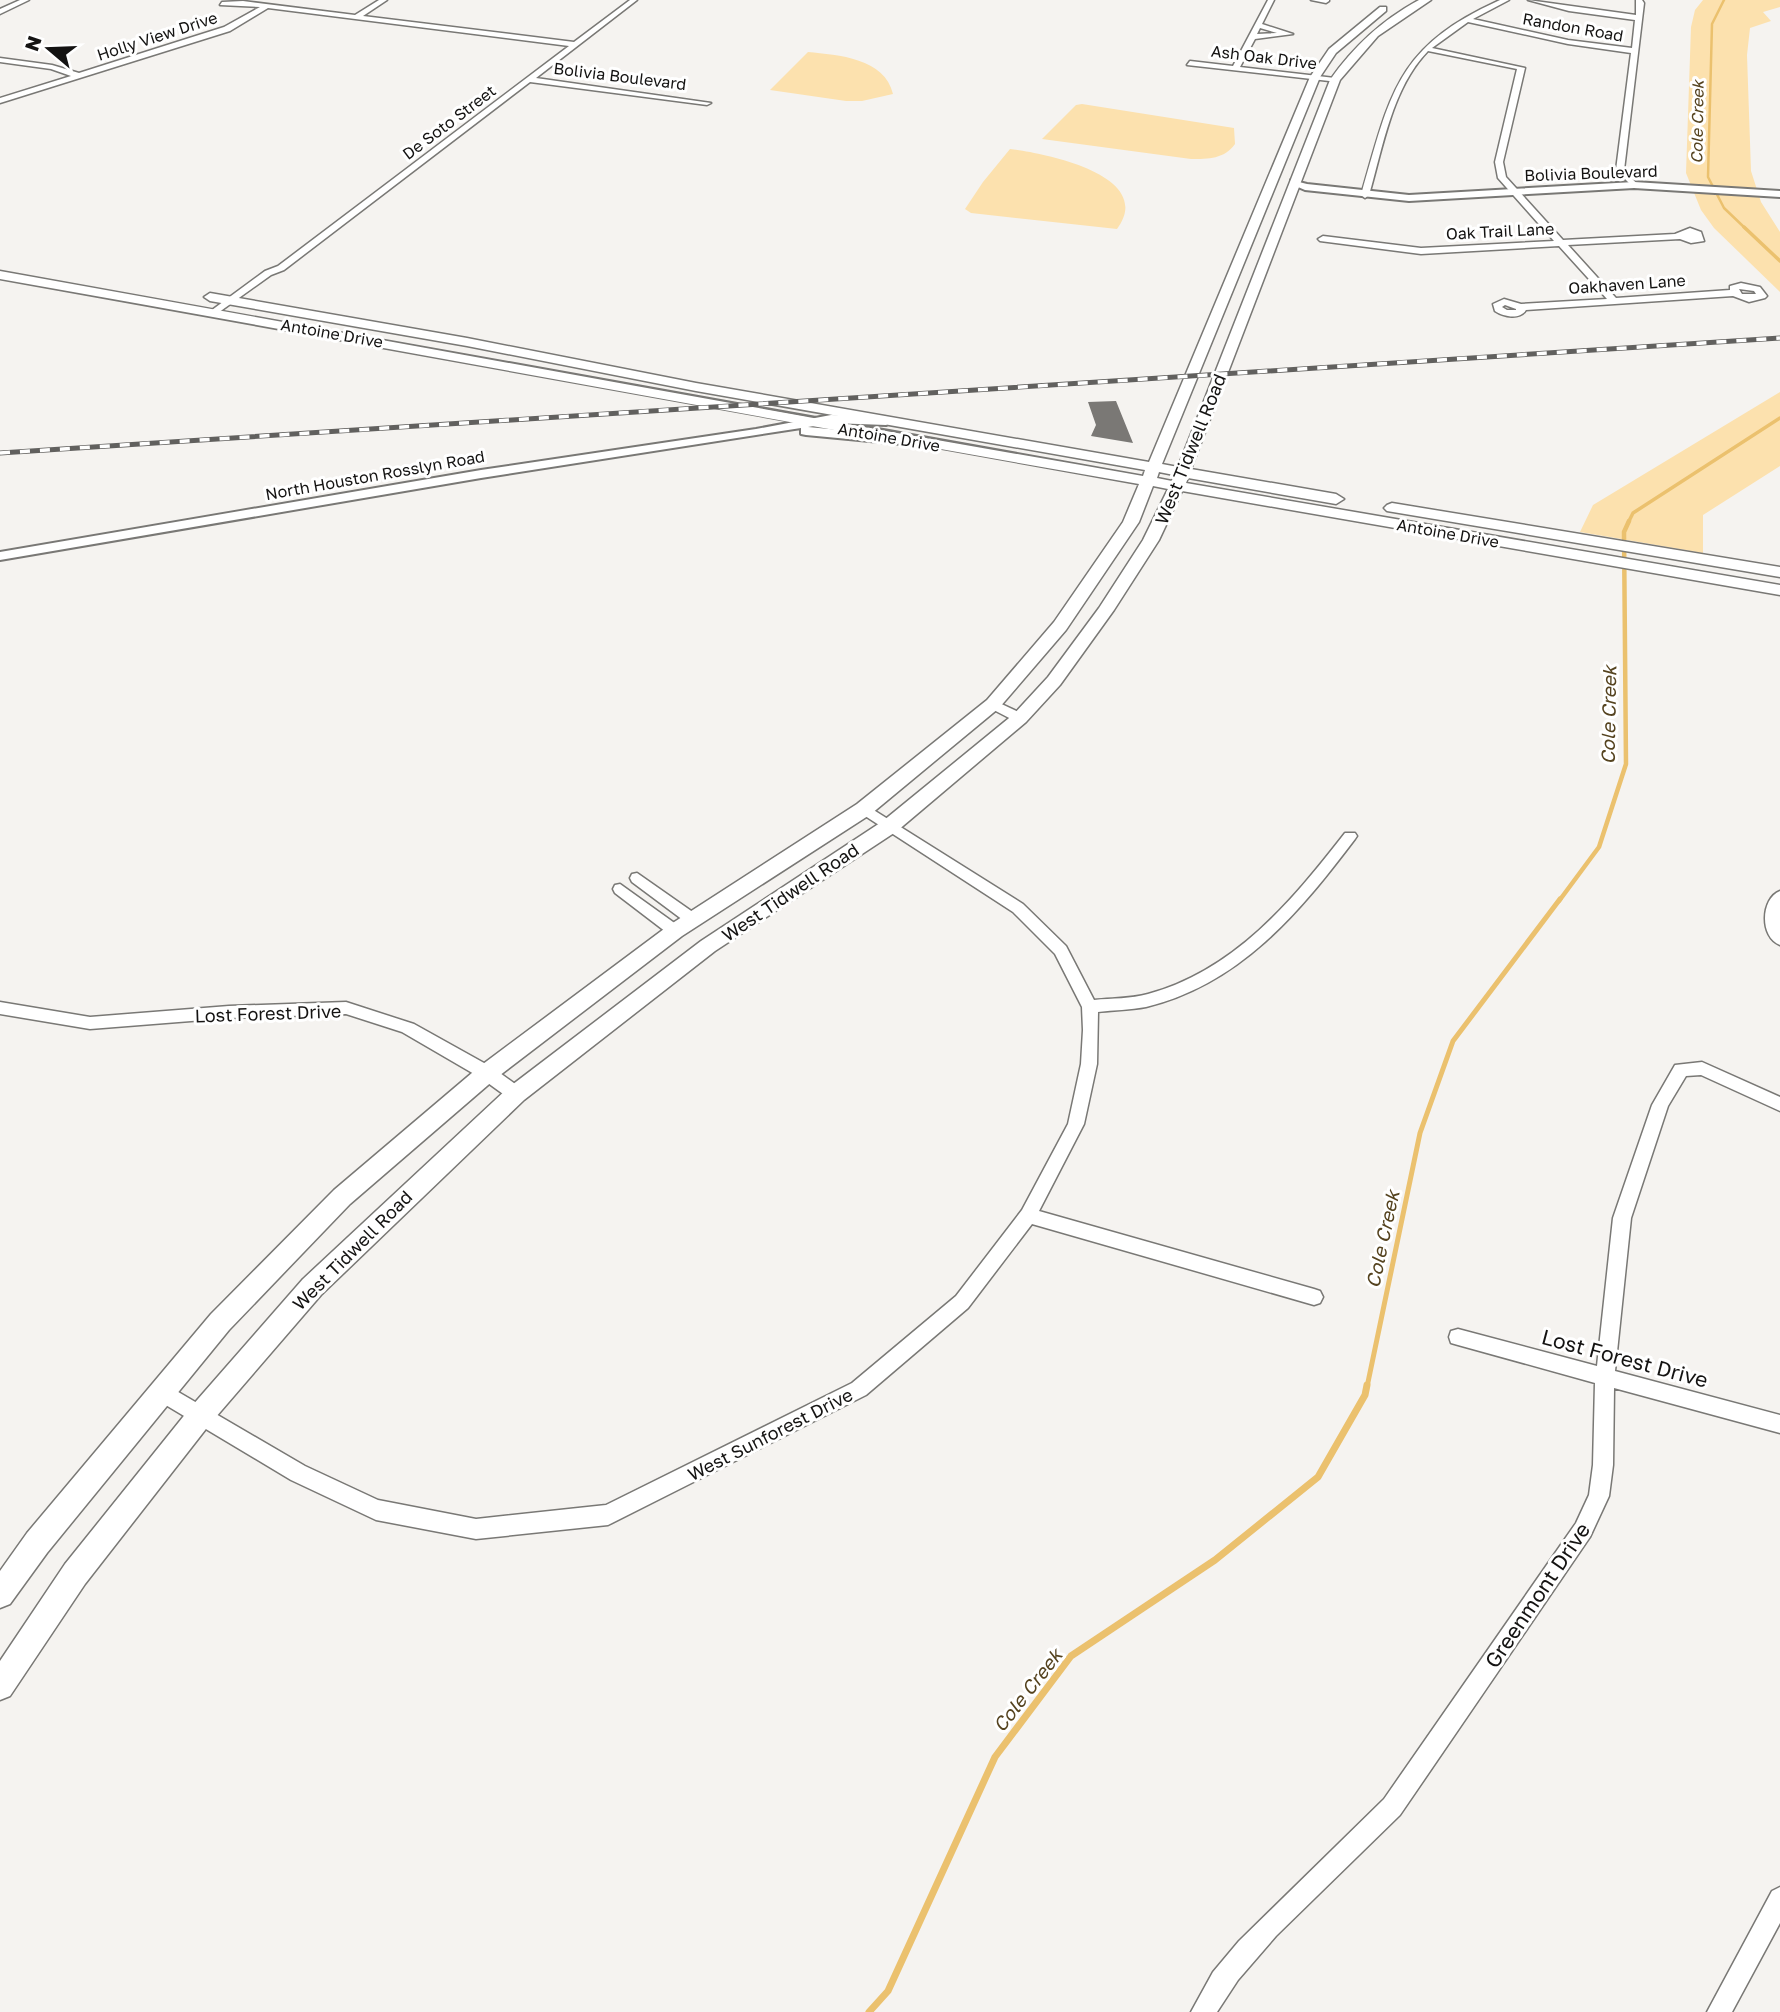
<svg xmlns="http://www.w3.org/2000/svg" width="1780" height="2012" viewBox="0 0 1780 2012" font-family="'Golos Text',sans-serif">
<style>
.green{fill:#fce1ae}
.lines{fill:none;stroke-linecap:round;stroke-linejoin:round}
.stream-far4{stroke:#ebc16e;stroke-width:2.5}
.stream-far3{stroke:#ebc16e;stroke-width:3.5}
.stream-far2{stroke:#ebc16e;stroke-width:4.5}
.stream-far1{stroke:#ebc16e;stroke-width:5}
.stream{stroke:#ebc16e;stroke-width:7}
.building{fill:#7a7875}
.minor-casing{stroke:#797875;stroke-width:3}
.tertiary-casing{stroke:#797875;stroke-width:4}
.secondary-casing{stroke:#797875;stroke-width:3}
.minor{fill:#fff;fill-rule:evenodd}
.tertiary{fill:#fff;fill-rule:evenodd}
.secondary{fill:#fff;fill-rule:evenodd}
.rail-casing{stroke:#61605e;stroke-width:5}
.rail{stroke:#fff;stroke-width:3.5;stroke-dasharray:10;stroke-linecap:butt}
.labels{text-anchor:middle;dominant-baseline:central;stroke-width:6;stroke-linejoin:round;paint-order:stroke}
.far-street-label{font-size:16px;fill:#141312;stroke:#fff}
.far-water-label{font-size:16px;font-style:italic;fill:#55431f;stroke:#fff}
.street-label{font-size:18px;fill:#141312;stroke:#fff}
.water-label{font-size:19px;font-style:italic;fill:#55431f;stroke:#fff}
.near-street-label{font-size:21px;fill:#141312;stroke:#fff}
</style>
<rect width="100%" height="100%" fill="#f5f3f0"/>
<path class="green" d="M 1703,0 L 1780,0 L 1780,7 L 1763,12 L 1771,21 L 1750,28 L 1747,55 L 1751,171 L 1761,202 L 1780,232 L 1780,292 L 1714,228 L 1701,210 L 1686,173 L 1691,27 L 1695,10 Z
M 808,52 C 838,55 885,58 893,94 L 862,101 L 846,101 L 770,90 Z
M 1082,104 L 1234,128 L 1235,144 C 1224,159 1209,159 1191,159 L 1042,139 L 1076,105 Z
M 1010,149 C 1043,153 1157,175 1117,229 L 971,213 L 965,209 L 983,182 Z
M 1780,392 L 1780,466 L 1703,515 L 1703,553 L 1580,532 L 1593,505 Z"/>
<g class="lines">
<path class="stream-far4" d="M 1724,0 L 1712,24 L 1708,177 L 1724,208 L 1746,229"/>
<path class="stream-far3" d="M 1744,227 L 1780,261
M 1628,523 L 1633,513 L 1780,418"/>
<path class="stream-far2" d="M 1559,901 L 1599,847 L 1626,764 L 1624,532 L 1629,521"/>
<path class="stream-far1" d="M 1367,1387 L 1420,1133 L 1453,1041 L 1560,899"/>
<path class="stream" d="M 869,2012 L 888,1991 L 995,1757 L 1071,1656 L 1215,1560 L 1318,1477 L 1365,1395 L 1367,1385"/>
</g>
<path class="building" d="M 1116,401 L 1133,443 L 1091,436 L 1096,425 L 1088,402 Z"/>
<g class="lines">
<defs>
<path id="minor" d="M 20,0 L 29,0 L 0,14 L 0,9 Z
M 379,0 L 387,0 L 363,16 L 574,42 L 630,0 L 637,0 L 536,78 L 711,103 L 707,105 L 530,82 L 284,270 L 271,275 L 215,315 L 210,312 L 212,310 L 265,271 L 278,266 L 569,46 L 268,8 L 230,31 L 0,103 L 0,98 L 71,76 L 51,69 L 0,62 L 0,58 L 52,65 L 79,73 L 224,27 L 260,7 L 220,5 L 222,2 L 243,1 L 355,15 Z
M 1268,0 L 1274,0 L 1262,24 L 1293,34 L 1255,39 L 1240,67 L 1335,78 L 1338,82 L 1187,65 L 1190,61 L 1233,66 ZM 1260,28 L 1277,33 L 1257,34 Z
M 1311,0 L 1329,0 L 1329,1 L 1326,3 Z
M 1500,0 L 1509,0 L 1473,19 L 1568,40 L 1632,48 L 1635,20 L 1569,11 L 1528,0 L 1636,15 L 1636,0 L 1642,0 L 1644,3 L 1624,170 L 1638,185 L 1634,188 L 1616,170 L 1631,53 L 1568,44 L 1468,22 L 1432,48 L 1525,68 L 1503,162 L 1506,177 L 1563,240 L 1675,234 L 1690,228 L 1701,232 L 1704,241 L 1691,243 L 1680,239 L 1568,245 L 1616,298 L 1730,290 L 1730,286 L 1741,283 L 1760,287 L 1767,296 L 1765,298 L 1749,302 L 1733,296 L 1526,310 C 1520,320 1504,317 1495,311 L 1493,304 L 1504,299 L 1521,304 L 1607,299 L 1559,246 L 1421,254 L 1320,241 L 1318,239 L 1323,236 L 1421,248 L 1554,241 L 1498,178 L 1495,162 L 1517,69 L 1428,51 C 1392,88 1383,147 1369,195 L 1365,198 L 1361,195 C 1391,92 1396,47 1500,0 ZM 1739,289 L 1754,291 L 1756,294 L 1742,294 ZM 1505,305 L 1516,309 L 1516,310 L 1507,310 L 1502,307 Z
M 993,700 L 1025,715 L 1027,718 L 1020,722 L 1015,721 L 988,707 L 988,701 Z
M 864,804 L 1023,904 L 1066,946 L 1094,1000 C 1112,998 1131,999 1148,994 C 1235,970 1292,901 1345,833 L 1355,833 L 1357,836 L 1355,839 C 1299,913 1240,984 1146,1007 C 1130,1010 1114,1010 1098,1012 L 1097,1064 L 1084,1124 L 1039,1211 L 1314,1289 L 1320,1291 L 1323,1297 L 1320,1303 L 1314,1305 L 1032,1224 L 968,1308 L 866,1395 L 608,1525 L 476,1539 L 376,1520 L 291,1480 L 154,1398 L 151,1392 L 154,1386 L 161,1383 L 168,1386 L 305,1466 L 378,1500 L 476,1519 L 606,1505 L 852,1383 L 956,1296 L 1022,1210 L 1068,1124 L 1081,1064 L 1083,1030 L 1082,1007 L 1055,954 L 1013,912 L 859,812 L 857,809 L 859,806 Z
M 637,873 L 697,915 L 699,919 L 697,923 L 687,923 L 632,882 L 630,878 L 632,874 Z
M 620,884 L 680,927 L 683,931 L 680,935 L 670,935 L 615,893 L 613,889 L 615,885 Z
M 1780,891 L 1780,945 C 1759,937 1761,898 1780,891 Z
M 0,1002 L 90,1017 L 229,1006 L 346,1002 L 414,1024 L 493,1068 L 522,1089 L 524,1094 L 522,1099 L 510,1099 L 481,1078 L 402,1032 L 346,1014 L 229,1018 L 90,1029 L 0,1014 Z
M 1702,1062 L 1780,1097 L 1780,1111 L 1701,1075 L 1686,1076 L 1668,1106 L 1631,1218 L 1615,1371 L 1780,1415 L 1780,1433 L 1614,1388 L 1613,1465 L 1609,1496 L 1590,1537 L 1400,1815 L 1276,1936 L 1238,1980 L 1217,2012 L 1191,2012 L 1213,1972 L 1239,1941 L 1384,1799 L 1576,1523 L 1589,1495 L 1593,1465 L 1595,1383 L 1458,1345 L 1451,1343 L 1449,1337 L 1451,1331 L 1458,1329 L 1597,1366 L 1613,1218 L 1652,1105 L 1675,1065 Z
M 1780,1887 L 1780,1923 L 1732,2012 L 1707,2012 L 1772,1891 Z"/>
<path id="tertiary" d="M 1291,180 L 1307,184 L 1409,195 L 1634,182 L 1780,191 L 1780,197 L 1634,188 L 1409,201 L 1305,190 L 1291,184 Z
M 831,415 L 886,417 L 892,421 L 886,425 L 831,423 L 808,427 L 912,437 L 919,441 L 912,445 L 806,435 L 801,434 L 801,428 L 481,478 L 0,560 L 0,552 L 481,470 L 756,429 Z"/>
<path id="secondary" d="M 1419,0 L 1431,0 L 1378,36 L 1340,80 L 1191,469 L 1336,494 L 1344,499 L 1336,504 L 1188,478 L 1186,483 L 1780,585 L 1780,595 L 1182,491 L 1159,540 L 1114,610 L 1060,685 L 1026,722 L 897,831 L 715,951 L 524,1100 L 321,1295 L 209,1425 L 85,1584 L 10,1696 L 0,1700 L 0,1661 L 65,1564 L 191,1407 L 303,1279 L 508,1088 L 701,941 L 883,821 L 1014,714 L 1048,677 L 1099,608 L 1143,540 L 1168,489 L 1153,486 L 1139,522 L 1066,630 L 999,708 L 871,814 L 682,936 L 495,1079 L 350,1204 L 229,1330 L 47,1553 L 10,1604 L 0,1608 L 0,1571 L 27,1533 L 211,1314 L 334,1190 L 479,1067 L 668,926 L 857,804 L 987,700 L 1054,622 L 1123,522 L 1139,484 C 759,418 380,346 0,279 L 0,271 C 381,339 761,410 1143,476 L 1145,470 L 696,391 L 467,346 L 210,301 L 204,297 L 210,293 L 467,338 L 696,383 L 1149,462 L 1310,77 L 1329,49 L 1380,7 L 1386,7 L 1386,11 L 1336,53 L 1320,77 L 1162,464 L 1178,467 L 1330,80 C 1354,46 1382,20 1419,0 ZM 1159,472 L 1174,475 L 1172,481 L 1157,478 Z
M 1392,503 L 1780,567 L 1780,577 L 1387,511 L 1384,508 L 1387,505 Z"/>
</defs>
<use href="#minor" class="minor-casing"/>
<use href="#tertiary" class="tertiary-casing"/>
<use href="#secondary" class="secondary-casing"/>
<use href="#minor" class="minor"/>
<use href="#tertiary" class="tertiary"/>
<use href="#secondary" class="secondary"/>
<defs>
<path id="rail" d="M 0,453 L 1780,338"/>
</defs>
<use href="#rail" class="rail-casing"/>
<use href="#rail" class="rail"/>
</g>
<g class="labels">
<g class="far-street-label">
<text transform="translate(1573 27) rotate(10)">Randon Road</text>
<text transform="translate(157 36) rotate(-18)">Holly View Drive</text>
<text transform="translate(1264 57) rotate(7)">Ash Oak Drive</text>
<text transform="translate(620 76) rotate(7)">Bolivia Boulevard</text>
<text transform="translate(449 122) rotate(-37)">De Soto Street</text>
<text transform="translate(1591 173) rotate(-2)">Bolivia Boulevard</text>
<text transform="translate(1500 231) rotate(-3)">Oak Trail Lane</text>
<text transform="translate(1627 284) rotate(-4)">Oakhaven Lane</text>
<text transform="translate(332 333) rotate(10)">Antoine Drive</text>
<text transform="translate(889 437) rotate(10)">Antoine Drive</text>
<text transform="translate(375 475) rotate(-10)">North Houston Rosslyn Road</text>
<text transform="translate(1448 533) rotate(10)">Antoine Drive</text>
</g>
<g class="far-water-label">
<text transform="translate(1697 122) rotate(-89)">Cole Creek</text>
</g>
<g class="street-label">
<text transform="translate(1190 449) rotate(-68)">West Tidwell Road</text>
<text transform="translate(790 892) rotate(-34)">West Tidwell Road</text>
<text transform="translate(268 1013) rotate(-2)">Lost Forest Drive</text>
<text transform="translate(352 1250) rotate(-45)">West Tidwell Road</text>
<text transform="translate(770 1434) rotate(-27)">West Sunforest Drive</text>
</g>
<g class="water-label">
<text transform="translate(1608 715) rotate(-89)">Cole Creek</text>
<text transform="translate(1382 1239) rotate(-78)">Cole Creek</text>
<text transform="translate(1027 1690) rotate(-52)">Cole Creek</text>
</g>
<g class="near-street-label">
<text transform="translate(1625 1358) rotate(15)">Lost Forest Drive</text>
<text transform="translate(1537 1595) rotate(-56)">Greenmont Drive</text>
</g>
</g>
<g transform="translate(49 49) rotate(289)" stroke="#ffffff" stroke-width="5" paint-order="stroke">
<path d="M0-5L12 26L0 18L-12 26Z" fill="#141312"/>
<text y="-10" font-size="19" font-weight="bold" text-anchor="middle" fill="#141312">N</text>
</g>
</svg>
